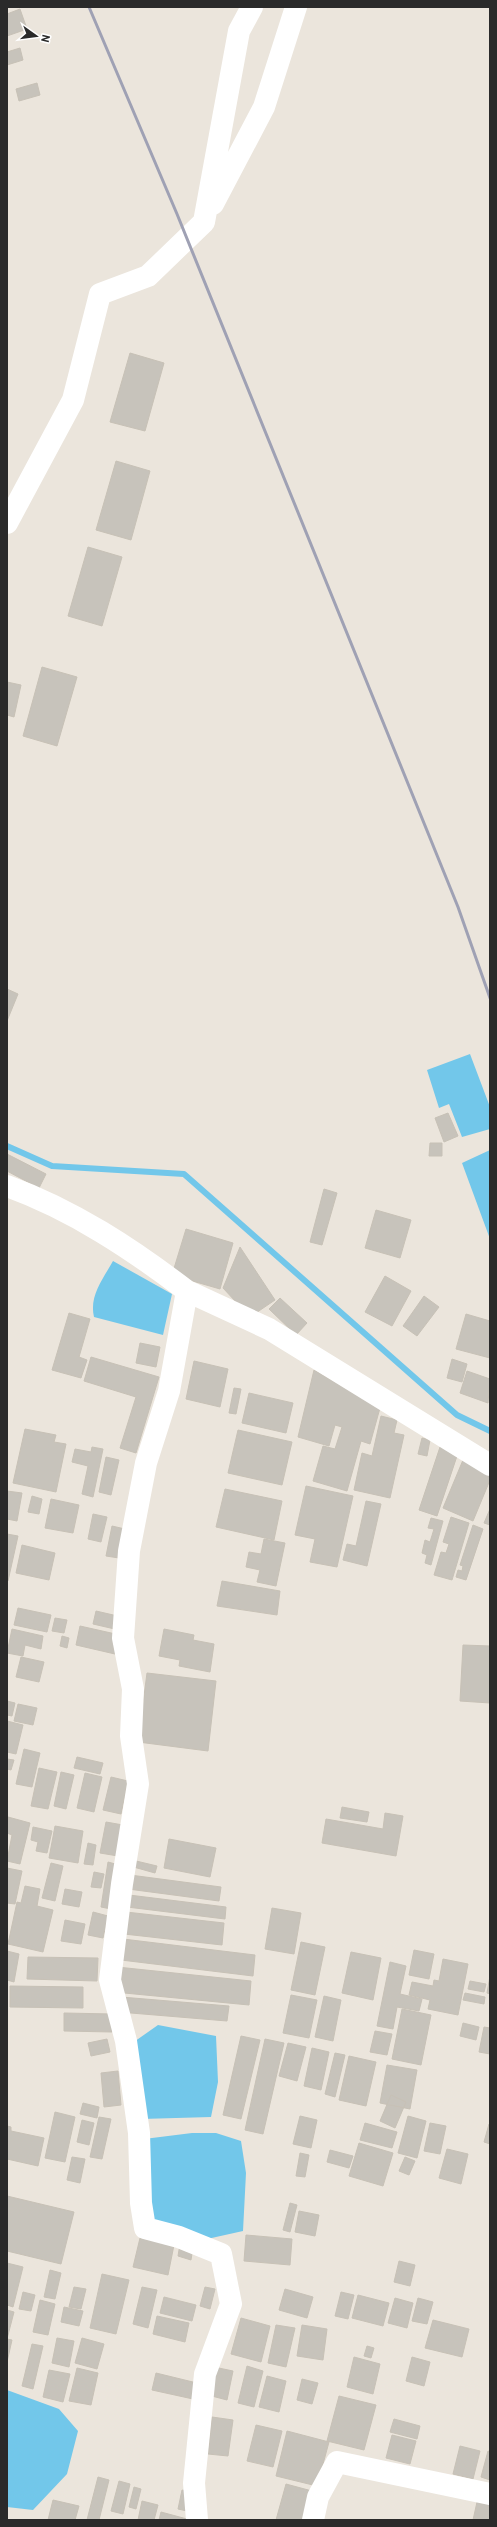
<svg xmlns="http://www.w3.org/2000/svg" width="497" height="2527" viewBox="0 0 497 2527" font-family="Barlow,sans-serif">
<style>
.water{fill:#72c7ea}
.lines{fill:none;stroke-linecap:round;stroke-linejoin:round}
.stream{stroke:#72c7ea;stroke-width:6}
.building{fill:#c7c3bb;stroke:#c7c1b6}
.minor{stroke:#fff;stroke-width:22}
.rail{stroke:#9fa1b4;stroke-width:3}
</style>
<rect width="100%" height="100%" fill="#ebe5dc"/>
<path class="water" d="M 470,1054 L 490,1107 L 490,1129 L 462,1137 L 449,1104 L 439,1108 L 427,1070 Z
M 490,1150 L 490,1239 L 462,1163 Z
M 113,1261 L 172,1294 L 163,1335 L 94,1317 C 89,1296 103,1279 113,1261 Z
M 158,2025 L 216,2036 L 218,2082 L 211,2117 L 141,2119 L 131,2044 Z
M 192,2133 L 216,2133 L 241,2141 L 246,2173 L 243,2231 L 207,2239 L 147,2222 L 144,2139 Z
M 7,2390 L 59,2409 L 78,2431 L 67,2474 L 33,2510 L 7,2507 Z"/>
<g class="lines">
<path class="stream" d="M 7,1146 L 52,1166 L 184,1174 L 457,1415 L 490,1431"/>
</g>
<path class="building" d="M 20,9 L 27,29 L 7,36 L 7,14 Z
M 20,48 L 23,60 L 7,65 L 7,52 Z
M 37,83 L 40,95 L 19,101 L 16,89 Z
M 130,353 L 164,363 L 145,431 L 110,422 Z
M 116,461 L 150,471 L 131,540 L 96,530 Z
M 88,547 L 122,557 L 102,626 L 68,616 Z
M 42,667 L 77,677 L 57,746 L 23,736 Z
M 7,682 L 21,685 L 14,717 L 7,715 Z
M 7,989 L 18,994 L 7,1021 Z
M 448,1113 L 458,1136 L 444,1142 L 435,1118 Z
M 430,1143 L 442,1143 L 442,1156 L 429,1156 Z
M 7,1154 L 46,1174 L 39,1188 L 7,1171 Z
M 324,1189 L 337,1193 L 322,1245 L 310,1242 Z
M 376,1210 L 411,1220 L 400,1258 L 365,1248 Z
M 186,1229 L 233,1243 L 220,1289 L 172,1275 Z
M 240,1247 L 275,1300 L 250,1317 L 223,1288 Z
M 385,1276 L 411,1291 L 392,1326 L 365,1312 Z
M 424,1296 L 439,1307 L 417,1336 L 403,1326 Z
M 280,1298 L 307,1323 L 296,1335 L 269,1309 Z
M 69,1313 L 90,1319 L 79,1357 L 87,1360 L 81,1378 L 52,1370 Z
M 466,1314 L 490,1321 L 490,1358 L 456,1349 Z
M 140,1343 L 160,1347 L 156,1367 L 136,1363 Z
M 91,1357 L 159,1377 L 136,1453 L 120,1448 L 136,1397 L 84,1381 Z
M 452,1359 L 467,1364 L 462,1382 L 447,1378 Z
M 194,1361 L 228,1369 L 220,1407 L 186,1399 Z
M 314,1370 L 380,1408 L 370,1444 L 361,1441 L 347,1491 L 313,1481 L 323,1446 L 335,1449 L 342,1427 L 335,1425 L 329,1446 L 298,1437 Z
M 467,1371 L 490,1379 L 488,1403 L 460,1393 Z
M 234,1388 L 241,1389 L 236,1414 L 229,1413 Z
M 249,1393 L 293,1403 L 286,1433 L 242,1423 Z
M 381,1416 L 397,1420 L 394,1433 L 404,1435 L 390,1498 L 354,1490 L 362,1453 L 372,1456 Z
M 25,1429 L 56,1435 L 54,1442 L 66,1444 L 56,1492 L 13,1483 Z
M 238,1430 L 292,1442 L 282,1485 L 228,1473 Z
M 422,1438 L 430,1440 L 427,1456 L 418,1454 Z
M 92,1447 L 103,1449 L 93,1497 L 82,1494 L 88,1466 L 72,1462 L 75,1449 L 91,1452 Z
M 440,1447 L 458,1453 L 437,1516 L 419,1510 Z
M 106,1457 L 119,1460 L 111,1495 L 99,1492 Z
M 463,1460 L 490,1471 L 490,1480 L 473,1521 L 443,1508 Z
M 306,1486 L 353,1496 L 337,1567 L 310,1562 L 315,1539 L 295,1535 Z
M 225,1489 L 282,1501 L 274,1540 L 216,1527 Z
M 7,1491 L 22,1493 L 17,1521 L 7,1519 Z
M 32,1496 L 42,1499 L 39,1514 L 28,1512 Z
M 51,1499 L 79,1505 L 73,1533 L 45,1528 Z
M 366,1501 L 381,1504 L 367,1566 L 343,1560 L 347,1544 L 356,1546 Z
M 490,1509 L 490,1525 L 484,1523 Z
M 93,1514 L 107,1517 L 101,1542 L 88,1539 Z
M 451,1517 L 469,1523 L 452,1580 L 434,1575 L 441,1552 L 446,1553 L 449,1544 L 443,1542 Z
M 431,1518 L 443,1521 L 431,1565 L 425,1563 L 427,1555 L 422,1553 L 425,1540 L 430,1542 L 434,1529 L 428,1528 Z
M 473,1525 L 483,1529 L 466,1580 L 456,1577 L 458,1570 L 462,1571 L 463,1566 L 460,1565 Z
M 112,1526 L 125,1529 L 119,1558 L 106,1556 Z
M 7,1534 L 18,1536 L 8,1581 L 7,1580 Z
M 264,1539 L 285,1543 L 276,1586 L 257,1582 L 260,1570 L 246,1567 L 249,1552 L 261,1554 Z
M 22,1545 L 55,1553 L 49,1580 L 16,1573 Z
M 222,1581 L 280,1591 L 277,1615 L 217,1606 Z
M 18,1608 L 51,1615 L 47,1632 L 14,1625 Z
M 96,1611 L 122,1617 L 119,1630 L 93,1624 Z
M 55,1618 L 67,1620 L 64,1633 L 52,1631 Z
M 80,1626 L 120,1635 L 115,1654 L 76,1645 Z
M 12,1629 L 43,1636 L 41,1649 L 25,1645 L 23,1656 L 7,1653 Z
M 164,1629 L 194,1635 L 193,1640 L 214,1644 L 210,1672 L 179,1666 L 180,1660 L 159,1656 Z
M 62,1636 L 69,1638 L 67,1648 L 60,1646 Z
M 463,1645 L 490,1646 L 490,1703 L 460,1701 Z
M 21,1657 L 44,1662 L 39,1682 L 16,1677 Z
M 147,1673 L 216,1681 L 208,1751 L 138,1742 Z
M 7,1701 L 15,1703 L 12,1716 L 7,1715 Z
M 18,1704 L 37,1708 L 33,1725 L 14,1721 Z
M 7,1721 L 23,1725 L 16,1754 L 7,1752 Z
M 24,1749 L 40,1753 L 32,1787 L 16,1784 Z
M 77,1757 L 103,1763 L 100,1774 L 74,1768 Z
M 7,1759 L 14,1760 L 11,1770 L 7,1769 Z
M 39,1768 L 57,1772 L 48,1809 L 31,1806 Z
M 61,1772 L 74,1775 L 66,1809 L 54,1806 Z
M 85,1773 L 102,1777 L 94,1812 L 77,1808 Z
M 111,1777 L 128,1781 L 121,1814 L 103,1810 Z
M 342,1807 L 369,1812 L 367,1822 L 340,1818 Z
M 385,1813 L 403,1816 L 396,1856 L 322,1843 L 326,1819 L 383,1829 Z
M 8,1817 L 30,1823 L 20,1864 L 7,1861 L 12,1835 L 7,1833 Z
M 106,1822 L 123,1825 L 118,1856 L 100,1853 Z
M 55,1826 L 83,1831 L 78,1863 L 49,1858 Z
M 33,1827 L 52,1831 L 47,1853 L 36,1851 L 38,1842 L 31,1840 Z
M 169,1839 L 216,1848 L 210,1877 L 164,1868 Z
M 88,1843 L 96,1845 L 93,1865 L 84,1864 Z
M 132,1860 L 157,1866 L 155,1873 L 130,1866 Z
M 108,1862 L 119,1865 L 111,1909 L 101,1907 Z
M 51,1863 L 63,1866 L 55,1901 L 42,1898 Z
M 7,1868 L 22,1871 L 15,1904 L 7,1903 Z
M 94,1872 L 104,1874 L 101,1888 L 91,1887 Z
M 130,1875 L 221,1887 L 219,1901 L 128,1889 Z
M 25,1886 L 40,1889 L 37,1906 L 53,1910 L 43,1952 L 8,1944 L 17,1902 L 21,1903 Z
M 65,1889 L 82,1892 L 79,1907 L 62,1904 Z
M 129,1895 L 226,1907 L 225,1919 L 127,1907 Z
M 272,1908 L 301,1913 L 294,1954 L 265,1949 Z
M 93,1912 L 108,1916 L 103,1938 L 88,1935 Z
M 126,1912 L 224,1923 L 222,1945 L 124,1934 Z
M 65,1920 L 85,1924 L 81,1944 L 61,1941 Z
M 123,1939 L 255,1955 L 253,1976 L 121,1960 Z
M 301,1942 L 325,1947 L 315,1995 L 291,1990 Z
M 414,1950 L 434,1954 L 429,1979 L 409,1975 Z
M 7,1951 L 19,1954 L 14,1982 L 7,1980 Z
M 351,1952 L 381,1958 L 373,2000 L 342,1993 Z
M 28,1957 L 98,1958 L 97,1981 L 27,1979 Z
M 443,1959 L 468,1964 L 458,2015 L 428,2009 L 430,2000 L 409,1995 L 412,1982 L 433,1986 L 434,1980 L 439,1981 Z
M 390,1962 L 406,1966 L 400,1994 L 422,1999 L 419,2011 L 397,2007 L 393,2029 L 377,2026 Z
M 117,1967 L 251,1981 L 249,2005 L 114,1992 Z
M 490,1976 L 490,1994 L 487,1993 Z
M 470,1981 L 486,1984 L 484,1992 L 468,1989 Z
M 10,1986 L 83,1987 L 83,2008 L 10,2007 Z
M 465,1993 L 485,1997 L 484,2004 L 463,2000 Z
M 291,1995 L 317,2000 L 309,2038 L 283,2033 Z
M 324,1996 L 341,2000 L 333,2041 L 315,2037 Z
M 121,1997 L 229,2006 L 227,2021 L 119,2012 Z
M 402,2009 L 431,2015 L 421,2065 L 392,2059 Z
M 64,2013 L 112,2014 L 112,2032 L 64,2031 Z
M 463,2023 L 479,2027 L 476,2040 L 460,2036 Z
M 484,2027 L 490,2028 L 490,2054 L 479,2052 Z
M 375,2031 L 392,2034 L 387,2055 L 370,2052 Z
M 241,2036 L 260,2040 L 241,2119 L 223,2115 Z
M 107,2039 L 110,2052 L 91,2056 L 88,2043 Z
M 265,2039 L 284,2043 L 263,2134 L 245,2130 Z
M 288,2043 L 306,2047 L 297,2081 L 279,2076 Z
M 312,2048 L 329,2052 L 321,2090 L 304,2086 Z
M 335,2053 L 345,2055 L 335,2097 L 325,2094 Z
M 349,2056 L 376,2062 L 366,2106 L 339,2100 Z
M 387,2065 L 417,2070 L 410,2109 L 380,2103 Z
M 118,2071 L 121,2105 L 104,2107 L 101,2073 Z
M 391,2095 L 406,2102 L 395,2128 L 380,2121 Z
M 83,2103 L 99,2107 L 97,2118 L 80,2114 Z
M 55,2112 L 75,2117 L 65,2162 L 45,2158 Z
M 300,2116 L 317,2120 L 311,2148 L 293,2144 Z
M 408,2116 L 426,2121 L 417,2158 L 398,2153 Z
M 99,2117 L 111,2119 L 102,2159 L 90,2157 Z
M 82,2120 L 94,2123 L 89,2145 L 77,2142 Z
M 365,2123 L 397,2132 L 392,2148 L 360,2140 Z
M 430,2123 L 446,2126 L 440,2154 L 424,2151 Z
M 489,2124 L 490,2125 L 490,2144 L 484,2142 Z
M 7,2126 L 11,2127 L 11,2131 L 44,2138 L 38,2166 L 7,2159 Z
M 359,2143 L 393,2153 L 383,2186 L 349,2176 Z
M 447,2149 L 468,2154 L 461,2184 L 439,2178 Z
M 330,2150 L 353,2156 L 349,2168 L 327,2162 Z
M 300,2153 L 309,2155 L 305,2177 L 296,2176 Z
M 72,2157 L 85,2159 L 80,2183 L 67,2180 Z
M 405,2157 L 415,2161 L 409,2175 L 399,2171 Z
M 7,2196 L 74,2212 L 61,2264 L 7,2251 Z
M 290,2203 L 297,2205 L 290,2232 L 283,2230 Z
M 299,2211 L 319,2215 L 315,2236 L 295,2232 Z
M 246,2235 L 292,2239 L 290,2265 L 244,2261 Z
M 140,2238 L 174,2245 L 168,2275 L 133,2267 Z
M 180,2244 L 193,2247 L 191,2260 L 178,2256 Z
M 399,2261 L 415,2265 L 410,2286 L 394,2282 Z
M 7,2263 L 23,2267 L 13,2307 L 7,2305 Z
M 50,2270 L 61,2273 L 55,2299 L 44,2297 Z
M 102,2274 L 129,2280 L 116,2334 L 90,2328 Z
M 74,2287 L 86,2289 L 81,2309 L 69,2307 Z
M 142,2287 L 157,2290 L 148,2328 L 133,2324 Z
M 205,2287 L 215,2289 L 210,2309 L 200,2306 Z
M 285,2289 L 313,2297 L 307,2318 L 279,2310 Z
M 23,2292 L 35,2295 L 31,2311 L 19,2309 Z
M 341,2292 L 354,2295 L 348,2319 L 335,2316 Z
M 358,2295 L 389,2303 L 383,2326 L 352,2318 Z
M 164,2297 L 196,2305 L 192,2321 L 160,2313 Z
M 395,2298 L 413,2303 L 407,2328 L 388,2323 Z
M 418,2298 L 433,2302 L 427,2324 L 412,2321 Z
M 40,2300 L 55,2304 L 48,2335 L 33,2332 Z
M 64,2307 L 83,2311 L 79,2326 L 61,2322 Z
M 7,2310 L 14,2312 L 7,2339 L 12,2340 L 7,2362 Z
M 157,2316 L 189,2323 L 185,2342 L 153,2334 Z
M 241,2318 L 270,2326 L 261,2362 L 231,2354 Z
M 433,2320 L 469,2329 L 462,2357 L 425,2348 Z
M 276,2325 L 295,2328 L 286,2367 L 268,2363 Z
M 302,2325 L 327,2329 L 323,2360 L 297,2356 Z
M 57,2338 L 74,2341 L 69,2367 L 52,2363 Z
M 82,2338 L 104,2344 L 97,2369 L 75,2363 Z
M 32,2344 L 43,2346 L 33,2389 L 22,2386 Z
M 367,2346 L 374,2348 L 371,2358 L 364,2356 Z
M 354,2357 L 380,2364 L 373,2394 L 347,2387 Z
M 412,2357 L 430,2362 L 424,2386 L 406,2381 Z
M 247,2366 L 263,2371 L 254,2407 L 238,2403 Z
M 214,2367 L 233,2371 L 227,2400 L 208,2395 Z
M 77,2368 L 98,2373 L 91,2405 L 69,2401 Z
M 49,2370 L 70,2374 L 63,2402 L 43,2397 Z
M 156,2373 L 197,2383 L 193,2399 L 152,2390 Z
M 267,2376 L 286,2381 L 279,2412 L 259,2407 Z
M 302,2379 L 318,2383 L 312,2404 L 297,2400 Z
M 339,2396 L 376,2405 L 364,2450 L 327,2441 Z
M 212,2417 L 233,2420 L 228,2456 L 208,2454 Z
M 394,2419 L 420,2426 L 417,2439 L 390,2432 Z
M 256,2425 L 282,2431 L 273,2467 L 247,2461 Z
M 287,2431 L 329,2442 L 317,2486 L 276,2476 Z
M 392,2435 L 416,2441 L 410,2464 L 386,2458 Z
M 460,2446 L 480,2451 L 473,2479 L 453,2474 Z
M 488,2451 L 490,2452 L 490,2480 L 481,2477 Z
M 98,2477 L 109,2480 L 99,2520 L 87,2520 Z
M 119,2481 L 130,2484 L 123,2514 L 111,2511 Z
M 286,2484 L 312,2491 L 304,2520 L 276,2520 Z
M 134,2487 L 141,2489 L 136,2509 L 129,2507 Z
M 182,2490 L 192,2492 L 187,2511 L 178,2509 Z
M 53,2500 L 79,2506 L 75,2520 L 48,2520 Z
M 142,2501 L 158,2505 L 154,2520 L 138,2520 Z
M 477,2502 L 490,2504 L 490,2520 L 473,2520 Z
M 161,2512 L 187,2519 L 187,2520 L 159,2520 Z"/>
<g class="lines">
<path class="minor" d="M 213,204 L 264,107 L 296,7
M 7,523 L 73,400 L 100,294 L 148,276 L 204,222 L 239,31 L 252,7
M 7,1186 C 73,1210 132,1249 187,1291 L 169,1391 L 146,1463 L 129,1551 L 123,1638 L 133,1689 L 131,1736 L 138,1784 L 122,1884 L 110,1980 L 126,2041 L 139,2133 L 141,2203 L 145,2228 L 179,2237 L 221,2254 L 231,2304 L 205,2374 L 194,2483 L 197,2520
M 187,1291 L 269,1329 L 490,1465
M 313,2520 L 318,2497 L 337,2462 L 490,2494"/>
<path class="rail" d="M 89,7 L 177,214 L 458,907 L 490,998"/>
</g>
<rect width="497" height="2527" fill="none" stroke="#2a2a2a" stroke-width="16"/>
<g transform="translate(36 36) rotate(104)" stroke="#ffffff" stroke-width="3" paint-order="stroke">
<path d="M0-3L7 15L0 10L-7 15Z" fill="#2a2a2a"/>
<text y="-6" font-size="11" font-weight="bold" text-anchor="middle" fill="#2a2a2a">N</text>
</g>
</svg>
